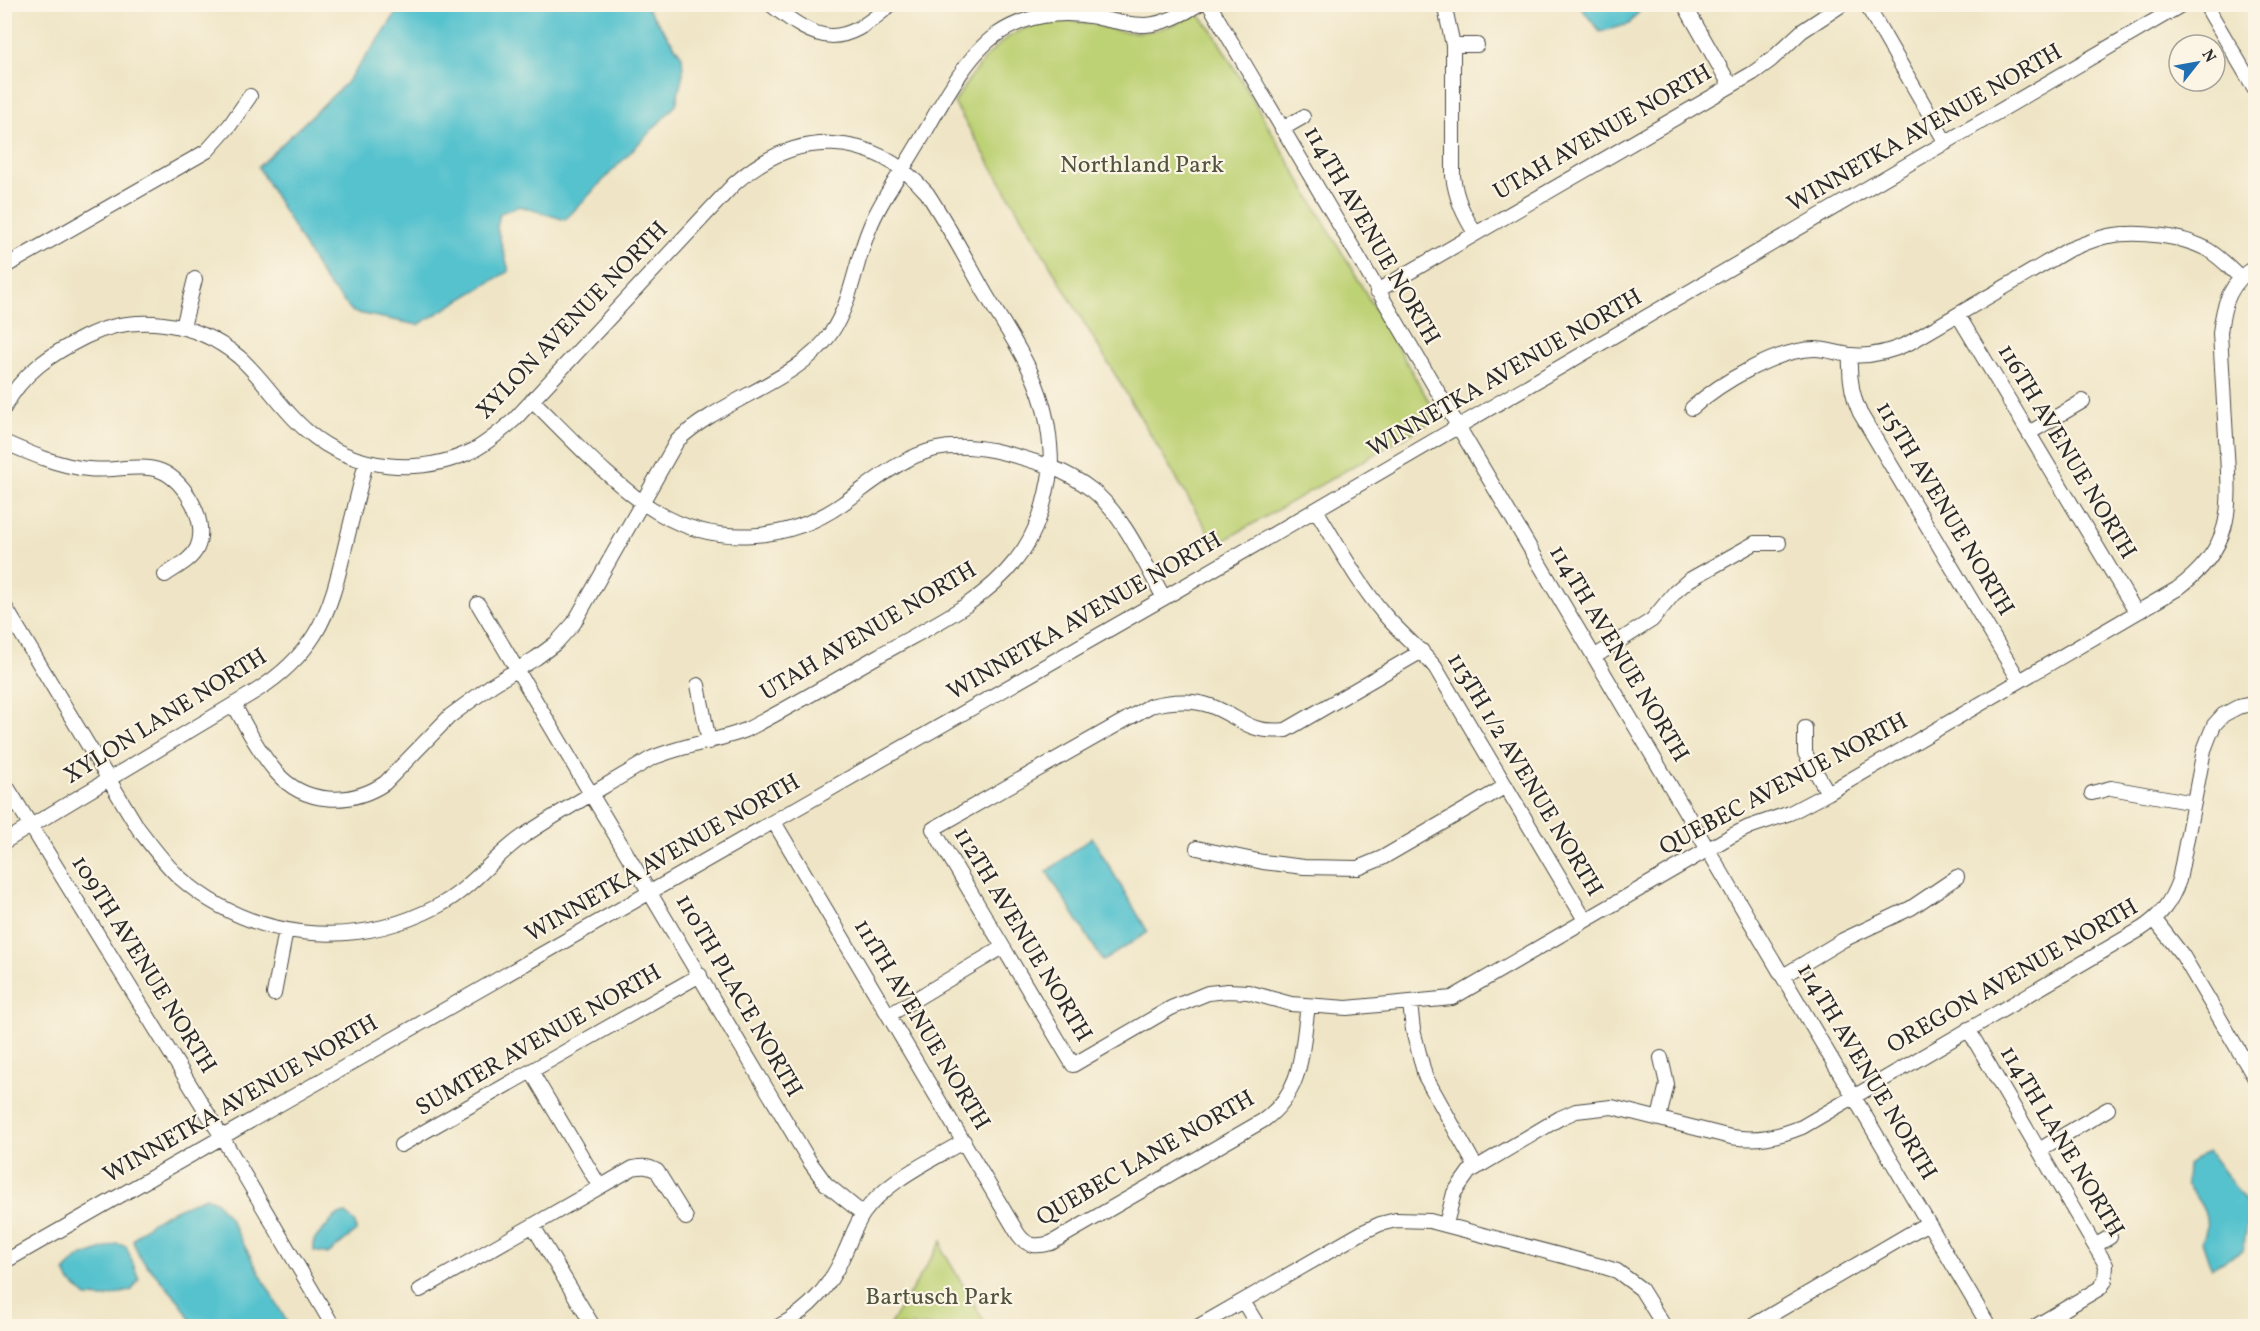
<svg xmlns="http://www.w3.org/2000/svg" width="2260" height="1331" viewBox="0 0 2260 1331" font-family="Vollkorn,serif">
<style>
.green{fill:#bdd175;stroke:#747e50;stroke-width:1.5}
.water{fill:#56c2ce;stroke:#40767c;stroke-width:1.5}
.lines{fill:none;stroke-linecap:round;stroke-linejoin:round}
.minor-casing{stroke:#484742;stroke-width:16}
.minor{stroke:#fff;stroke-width:14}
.labels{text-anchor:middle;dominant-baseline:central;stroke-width:4.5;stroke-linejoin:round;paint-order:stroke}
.street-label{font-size:24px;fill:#2b2b2b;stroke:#fcf5e5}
.park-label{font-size:24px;fill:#50543e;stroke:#fcf5e5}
</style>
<rect width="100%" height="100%" fill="#fcf5e5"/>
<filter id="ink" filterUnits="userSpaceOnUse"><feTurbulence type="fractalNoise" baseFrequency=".0167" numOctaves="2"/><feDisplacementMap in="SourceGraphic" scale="12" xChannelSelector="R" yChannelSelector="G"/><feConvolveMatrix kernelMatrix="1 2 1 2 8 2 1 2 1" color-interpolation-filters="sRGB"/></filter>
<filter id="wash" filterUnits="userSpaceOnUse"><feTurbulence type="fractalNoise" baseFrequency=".008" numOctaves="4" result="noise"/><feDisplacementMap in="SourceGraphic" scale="24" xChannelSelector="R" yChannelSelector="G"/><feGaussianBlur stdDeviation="1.35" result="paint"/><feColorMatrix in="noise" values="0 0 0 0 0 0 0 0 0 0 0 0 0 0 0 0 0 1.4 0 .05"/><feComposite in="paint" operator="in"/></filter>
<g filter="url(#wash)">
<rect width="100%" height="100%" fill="#efe5c6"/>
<path class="green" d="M 1198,14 L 1212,30 L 1430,403 L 1432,421 L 1216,545 L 954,103 C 982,57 1011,17 1072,21 C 1091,22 1108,30 1127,32 C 1152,34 1175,25 1198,14 Z
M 942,1241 L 943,1251 L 987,1326 L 889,1326 Z"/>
<path class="water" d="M 401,5 L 645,5 L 682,56 L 683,73 L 676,105 L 565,220 L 520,206 L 500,213 L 497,228 L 509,271 L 418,325 L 353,312 L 325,281 L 258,167 L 346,83 L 385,31 Z
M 1640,5 L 1642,8 L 1629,24 L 1600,32 L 1579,5 Z
M 1092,837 L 1148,932 L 1103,961 L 1047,872 Z
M 2208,1151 L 2250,1207 L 2243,1251 L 2211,1268 L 2202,1241 C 2214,1218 2200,1202 2186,1184 L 2187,1165 Z
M 206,1197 L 216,1201 L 229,1218 L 289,1326 L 194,1326 L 180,1302 L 139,1256 L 133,1240 C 149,1218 182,1207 206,1197 Z
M 345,1213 L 355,1222 L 356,1231 L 328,1254 L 314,1251 L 314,1240 L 336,1216 Z
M 117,1244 L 126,1246 L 139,1279 L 132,1290 L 104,1298 L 87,1297 L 69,1281 L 65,1271 L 78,1258 Z"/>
</g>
<g filter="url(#ink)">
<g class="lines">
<defs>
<path id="minor" d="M 770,4 C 820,44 841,49 891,4
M 1209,4 L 1989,1326
M 1444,4 L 1453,45 L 1453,176 C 1456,198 1463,214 1475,233
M 1684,4 L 1730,85
M 1866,4 L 1946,143
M 2205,4 L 2256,91
M 1453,45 L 1477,45
M 1282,129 L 1303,117
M 4,267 L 207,151 L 230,125 L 250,96
M 1377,291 L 1753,73 L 1771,60 L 1802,31 L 1843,4
M 1958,315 L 2136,612
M 183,327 L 195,279
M 1850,355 C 1849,376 1851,394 1860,413 L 2019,680
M 4,408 C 22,373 51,354 85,337 C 135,312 196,321 239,357 C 264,379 281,409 307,431 C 353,470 420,477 474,450 C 489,442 501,431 514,420 L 734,184 C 795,129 871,129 927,193 C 948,225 966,259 985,293 C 1022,355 1051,391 1051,467 C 1066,473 1079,480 1092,490 C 1123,514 1145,564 1164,598
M 1692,408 C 1720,383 1777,349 1815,349 C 1827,349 1839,354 1851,355 C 1872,357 1890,352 1909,343 L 2068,250 C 2081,245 2094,239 2108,236 C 2136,231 2183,235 2208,250 C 2220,257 2230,268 2240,277
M 2029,433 L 2083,401
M 4,442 C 31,454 59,466 88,469 C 111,472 139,463 161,471 C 186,481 209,523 197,548 C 191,561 176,567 165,575
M 1316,510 C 1338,545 1357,582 1384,614 C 1400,633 1419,648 1435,667 L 1585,920
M 478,604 L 810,1162 L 826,1184 L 863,1214
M 4,605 L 138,828 C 151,845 163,862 179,877 C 252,941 352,951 438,906 C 471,889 492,858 522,837 C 563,809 608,785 650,759 C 681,745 715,742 746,730 C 791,707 834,681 878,656 C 926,628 981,605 1016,560 C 1038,533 1046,500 1051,467 C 1015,455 974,441 936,449 C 901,457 871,484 842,504 C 788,542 715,547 657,512 C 614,486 569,436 532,400
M 1422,651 L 1286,730 C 1248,734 1242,718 1211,706 C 1191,699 1170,701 1150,706 L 933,829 L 1073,1065 L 1171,1008 L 1208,993 L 1228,991 L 1248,992 L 1291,1004 L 1347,1008 L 1452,998 L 1731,836 L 1749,827 L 1790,813 L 1828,793 L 2177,589 C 2237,545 2230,505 2226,438 C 2224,403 2222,368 2220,333 C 2223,304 2230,282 2256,266
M 1594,657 L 1652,620 L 1675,592 L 1689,580 L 1755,543 L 1779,543
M 698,685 L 709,742
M 234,705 C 247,728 259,752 276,772 C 304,805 351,806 385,783 L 450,716 L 492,685 L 536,658 L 556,643 L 574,623 L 677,441 C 721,399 799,381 831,333 C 852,302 855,262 870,227 C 881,199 900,175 915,149 C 936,115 963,58 996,35 C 1025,15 1061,10 1095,17 C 1112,21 1128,25 1145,25 C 1163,24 1184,14 1199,4
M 1805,728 L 1805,753 L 1828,793
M 4,782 L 222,1137 L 333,1326
M 2092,793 L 2111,788 L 2194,803
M 774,822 L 1018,1234 C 1027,1247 1037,1247 1051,1243 L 1264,1120 C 1304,1090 1301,1052 1308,1006
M 4,842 L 256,691 C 280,676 300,658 315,634 C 331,608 338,577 345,547 C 352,519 359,491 366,462
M 1197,848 L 1263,862 L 1304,867 L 1358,868 L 1382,858 L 1506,786
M 2155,920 L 2183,956 L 2256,1080
M 1783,976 L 1843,940 L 1911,908 L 1957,877
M 274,994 L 286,930
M 1410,1003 L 1413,1030 L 1425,1076 L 1476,1167
M 889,1015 L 1003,947
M 1968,1029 L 2106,1265 L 2105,1281 L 2100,1288 L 2036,1326
M 531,1071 L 600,1187
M 1659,1118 L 1667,1084 L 1661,1058
M 401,1145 L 700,975
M 2039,1150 L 2108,1109
M 1446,1224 L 1454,1193 L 1469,1172 L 1560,1118 L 1576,1111 L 1612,1107 L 1731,1137 C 1757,1141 1777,1137 1802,1127 L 2141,929 C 2161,916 2171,902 2179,880 L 2204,750 L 2209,737 L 2214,725 L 2223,715 L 2238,707 L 2256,703
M 533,1226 L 593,1326
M 2096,1245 L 2110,1237
M 4,1262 L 1164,598 L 2183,4
M 420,1290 L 633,1168 C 643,1166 648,1166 657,1171 L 686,1218
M 1243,1301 L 1258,1326
M 779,1326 C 811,1309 831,1285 845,1252 C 851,1239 855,1226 863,1214 C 887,1180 929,1162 964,1141
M 1199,1326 L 1363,1232 L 1380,1224 L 1396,1220 L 1430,1221 L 1601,1266 L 1617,1271 L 1641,1289 L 1664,1326
M 1752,1326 L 1928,1223"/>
</defs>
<use href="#minor" class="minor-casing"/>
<use href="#minor" class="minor"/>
</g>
</g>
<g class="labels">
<g class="street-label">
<text transform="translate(1925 129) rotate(-30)">WINNETKA AVENUE NORTH</text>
<text transform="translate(1603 133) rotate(-30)">UTAH AVENUE NORTH</text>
<text transform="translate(1371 236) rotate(60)">114TH AVENUE NORTH</text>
<text transform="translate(573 321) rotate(-46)">XYLON AVENUE NORTH</text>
<text transform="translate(1505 374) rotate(-30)">WINNETKA AVENUE NORTH</text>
<text transform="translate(2066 452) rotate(59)">116TH AVENUE NORTH</text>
<text transform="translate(1944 509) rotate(59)">115TH AVENUE NORTH</text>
<text transform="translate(1085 617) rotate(-30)">WINNETKA AVENUE NORTH</text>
<text transform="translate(869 632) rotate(-31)">UTAH AVENUE NORTH</text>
<text transform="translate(1618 654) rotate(59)">114TH AVENUE NORTH</text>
<text transform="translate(166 717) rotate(-32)">XYLON LANE NORTH</text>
<text transform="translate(1524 775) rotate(59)">113TH 1/2 AVENUE NORTH</text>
<text transform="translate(1784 785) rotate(-28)">QUEBEC AVENUE NORTH</text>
<text transform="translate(663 859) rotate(-30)">WINNETKA AVENUE NORTH</text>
<text transform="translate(1022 935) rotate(59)">112TH AVENUE NORTH</text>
<text transform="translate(143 965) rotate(58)">109TH AVENUE NORTH</text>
<text transform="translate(2013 977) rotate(-30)">OREGON AVENUE NORTH</text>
<text transform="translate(738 996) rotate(60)">110TH PLACE NORTH</text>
<text transform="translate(921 1025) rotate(59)">111TH AVENUE NORTH</text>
<text transform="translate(539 1041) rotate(-30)">SUMTER AVENUE NORTH</text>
<text transform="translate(1866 1072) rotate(59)">114TH AVENUE NORTH</text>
<text transform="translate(241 1100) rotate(-30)">WINNETKA AVENUE NORTH</text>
<text transform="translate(2061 1142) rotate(59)">114TH LANE NORTH</text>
<text transform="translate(1146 1159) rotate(-30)">QUEBEC LANE NORTH</text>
</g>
<g class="park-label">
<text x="1142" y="166">Northland Park</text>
<text x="939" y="1298">Bartusch Park</text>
</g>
</g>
<rect width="2260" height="1331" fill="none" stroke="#fcf5e5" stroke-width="24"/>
<g transform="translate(2197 63) rotate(59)"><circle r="28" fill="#fcf5e5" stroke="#a8a49b" stroke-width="1.5"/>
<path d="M0-4.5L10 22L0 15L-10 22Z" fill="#1f6fb2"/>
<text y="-9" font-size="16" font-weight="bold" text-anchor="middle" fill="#2b2b2b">N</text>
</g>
</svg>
